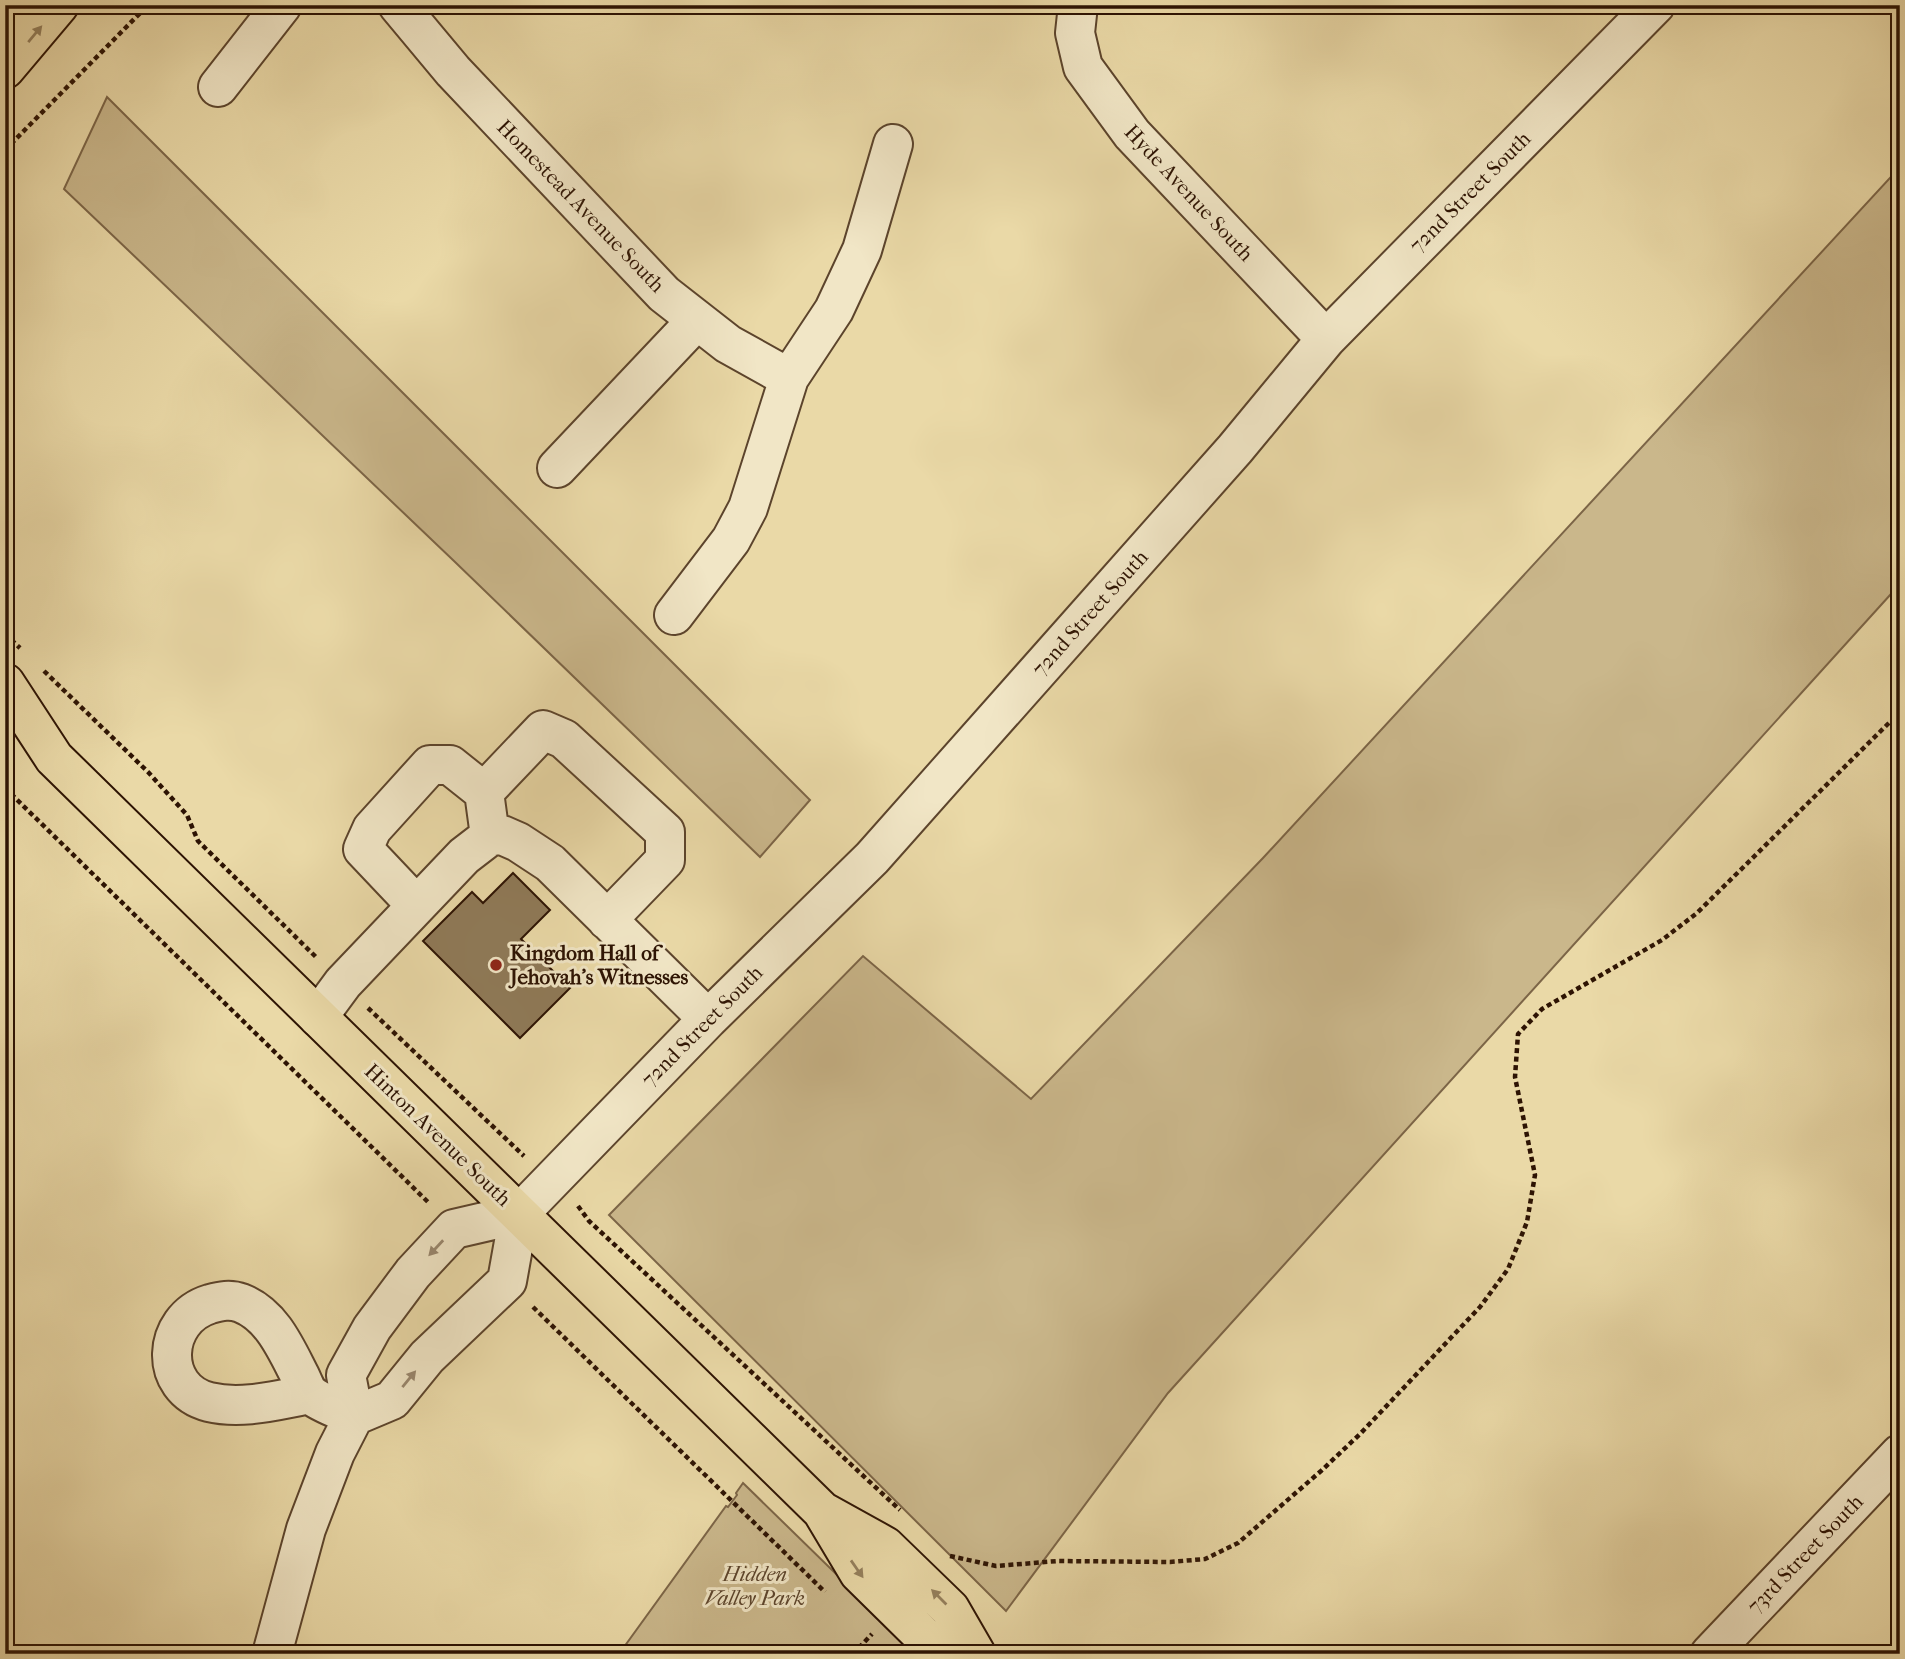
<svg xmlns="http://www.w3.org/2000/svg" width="1905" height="1659" viewBox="0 0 1905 1659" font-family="'IM FELL French Canon',serif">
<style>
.green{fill:#cab78b;stroke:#7c6547;stroke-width:2}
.building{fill:#8f7a58;stroke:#2d1303;stroke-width:2}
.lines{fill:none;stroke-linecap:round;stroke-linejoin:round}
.minor-casing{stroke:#5c442c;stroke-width:42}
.major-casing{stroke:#2d1303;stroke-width:42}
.path{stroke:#2d1303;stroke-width:4.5;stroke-dasharray:5 3.5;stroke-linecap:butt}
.minor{stroke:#f1e6c6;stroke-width:38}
.major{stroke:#ead9a7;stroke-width:38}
.oneway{fill:#95805d}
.oneway2{fill:#99876e}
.poi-dot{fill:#8f2418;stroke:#f1e6c6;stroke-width:2.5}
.labels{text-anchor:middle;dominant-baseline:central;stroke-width:6;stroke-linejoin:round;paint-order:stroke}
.street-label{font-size:21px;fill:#2d1303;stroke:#f1e6c6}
.poi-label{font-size:21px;font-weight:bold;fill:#2d1303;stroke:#f1e6c6;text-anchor:start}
.park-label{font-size:21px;font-style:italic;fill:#5c442c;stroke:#f1e6c6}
</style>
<rect width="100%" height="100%" fill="#ead9a7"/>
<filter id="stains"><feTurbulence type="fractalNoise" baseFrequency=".00286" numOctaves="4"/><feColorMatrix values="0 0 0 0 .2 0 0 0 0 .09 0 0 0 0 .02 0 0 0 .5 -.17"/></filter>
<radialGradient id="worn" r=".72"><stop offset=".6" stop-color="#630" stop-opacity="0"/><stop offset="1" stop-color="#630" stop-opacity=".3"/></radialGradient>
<path class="green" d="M 107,97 L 810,800 L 760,857 L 454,561 L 64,189 Z
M 1900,167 L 1900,584 L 1168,1393 L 1006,1611 L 609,1215 L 863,956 L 1031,1099 L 1263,858 Z
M 743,1483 L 918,1654 L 619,1654 L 726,1506 L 728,1507 L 737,1495 L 736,1493 Z"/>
<path class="building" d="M 513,873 L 550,910 L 521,939 L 570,988 L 520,1038 L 423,941 L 472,892 L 483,903 Z"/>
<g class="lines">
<defs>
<path id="minor" d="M 398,5 L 453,71 L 664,294 L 728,344 L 789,378
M 1078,5 L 1075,33 L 1083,67 L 1132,134 L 1326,339
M 218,87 L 282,5
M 557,468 L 697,320
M 674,615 L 731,540 L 748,508 L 789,378 L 834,310 L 862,250 L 893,144
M 490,836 L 484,792 L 543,730 L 564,739 L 665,832 L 665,860 L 607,920
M 416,905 L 363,849 L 372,829 L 430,765 L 450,765 L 484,792
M 318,1017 L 343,983 L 464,856 L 490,836 L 502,835 L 518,842 L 550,863 L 708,1019
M 310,1394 C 277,1400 242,1410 209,1402 C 158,1389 161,1319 210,1304 C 221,1301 230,1299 241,1303 C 272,1315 286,1349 300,1376 C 303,1382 306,1391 311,1395 C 322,1404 341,1410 354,1416
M 354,1416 L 392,1400 L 427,1357 L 507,1281 L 519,1214
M 272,1654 L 306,1529 L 335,1453 L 354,1416 L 346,1375 L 372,1328 L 413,1273 L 454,1229 L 519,1214 L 708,1019 L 872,858 L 1235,449 L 1326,339 L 1655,5
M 1710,1654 L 1900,1454"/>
<path id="major" d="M 5,15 L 19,5
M 5,69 L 59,5
M 5,683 L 54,758 L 822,1511 L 859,1573 L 924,1637 L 954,1654
M 822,1511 L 885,1546 L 950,1609 L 976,1654"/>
</defs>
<use href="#minor" class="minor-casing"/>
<use href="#major" class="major-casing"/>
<path class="path" d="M 5,150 L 148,5
M 5,634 L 20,648
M 44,671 L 148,772 L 187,815 L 198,841 L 317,958
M 5,788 L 430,1204
M 368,1008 L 524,1156
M 578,1206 L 589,1221 L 900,1510
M 533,1307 L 825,1592
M 950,1556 L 996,1566 L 1058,1561 L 1170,1562 L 1205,1559 L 1238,1543 L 1321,1471 L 1360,1434 L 1480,1307 L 1508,1269 L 1527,1222 L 1535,1175 L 1515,1077 L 1518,1034 L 1542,1009 L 1662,940 L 1697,913 L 1900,712
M 853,1654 L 872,1634"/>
<use href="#minor" class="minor"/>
<use href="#major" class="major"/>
</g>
<defs><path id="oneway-solid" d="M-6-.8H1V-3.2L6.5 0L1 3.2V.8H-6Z" transform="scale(1.75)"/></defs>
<g class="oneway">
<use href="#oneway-solid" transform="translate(35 34) rotate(-50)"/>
<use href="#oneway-solid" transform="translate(857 1569) rotate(55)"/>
<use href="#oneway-solid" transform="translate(939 1597) rotate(-135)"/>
</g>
<g class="oneway2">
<use href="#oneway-solid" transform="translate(436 1248) rotate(133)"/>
<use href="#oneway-solid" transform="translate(409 1379) rotate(-51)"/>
</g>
<circle class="poi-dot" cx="496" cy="965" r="7"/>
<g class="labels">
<g class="street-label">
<text transform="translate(1470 192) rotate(-45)">72nd Street South</text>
<text transform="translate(1189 193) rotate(47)">Hyde Avenue South</text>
<text transform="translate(581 206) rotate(46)">Homestead Avenue South</text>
<text transform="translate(1090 613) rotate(-48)">72nd Street South</text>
<text transform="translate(702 1026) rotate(-45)">72nd Street South</text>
<text transform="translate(438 1135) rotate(44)">Hinton Avenue South</text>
<text transform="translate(1805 1554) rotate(-46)">73rd Street South</text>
</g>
<g class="poi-label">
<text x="510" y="953">Kingdom Hall of<tspan x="510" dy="24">Jehovah's Witnesses</tspan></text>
</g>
<g class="park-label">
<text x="755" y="1574">Hidden<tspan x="755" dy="24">Valley Park</tspan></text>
</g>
</g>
<rect width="1905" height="1659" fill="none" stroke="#ead9a7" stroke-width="28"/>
<rect x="7" y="7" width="1891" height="1645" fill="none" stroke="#2d1303" stroke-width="3.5"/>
<rect x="14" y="14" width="1877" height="1631" fill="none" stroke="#2d1303" stroke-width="2"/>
<rect width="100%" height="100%" filter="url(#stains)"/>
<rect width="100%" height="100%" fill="url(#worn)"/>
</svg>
